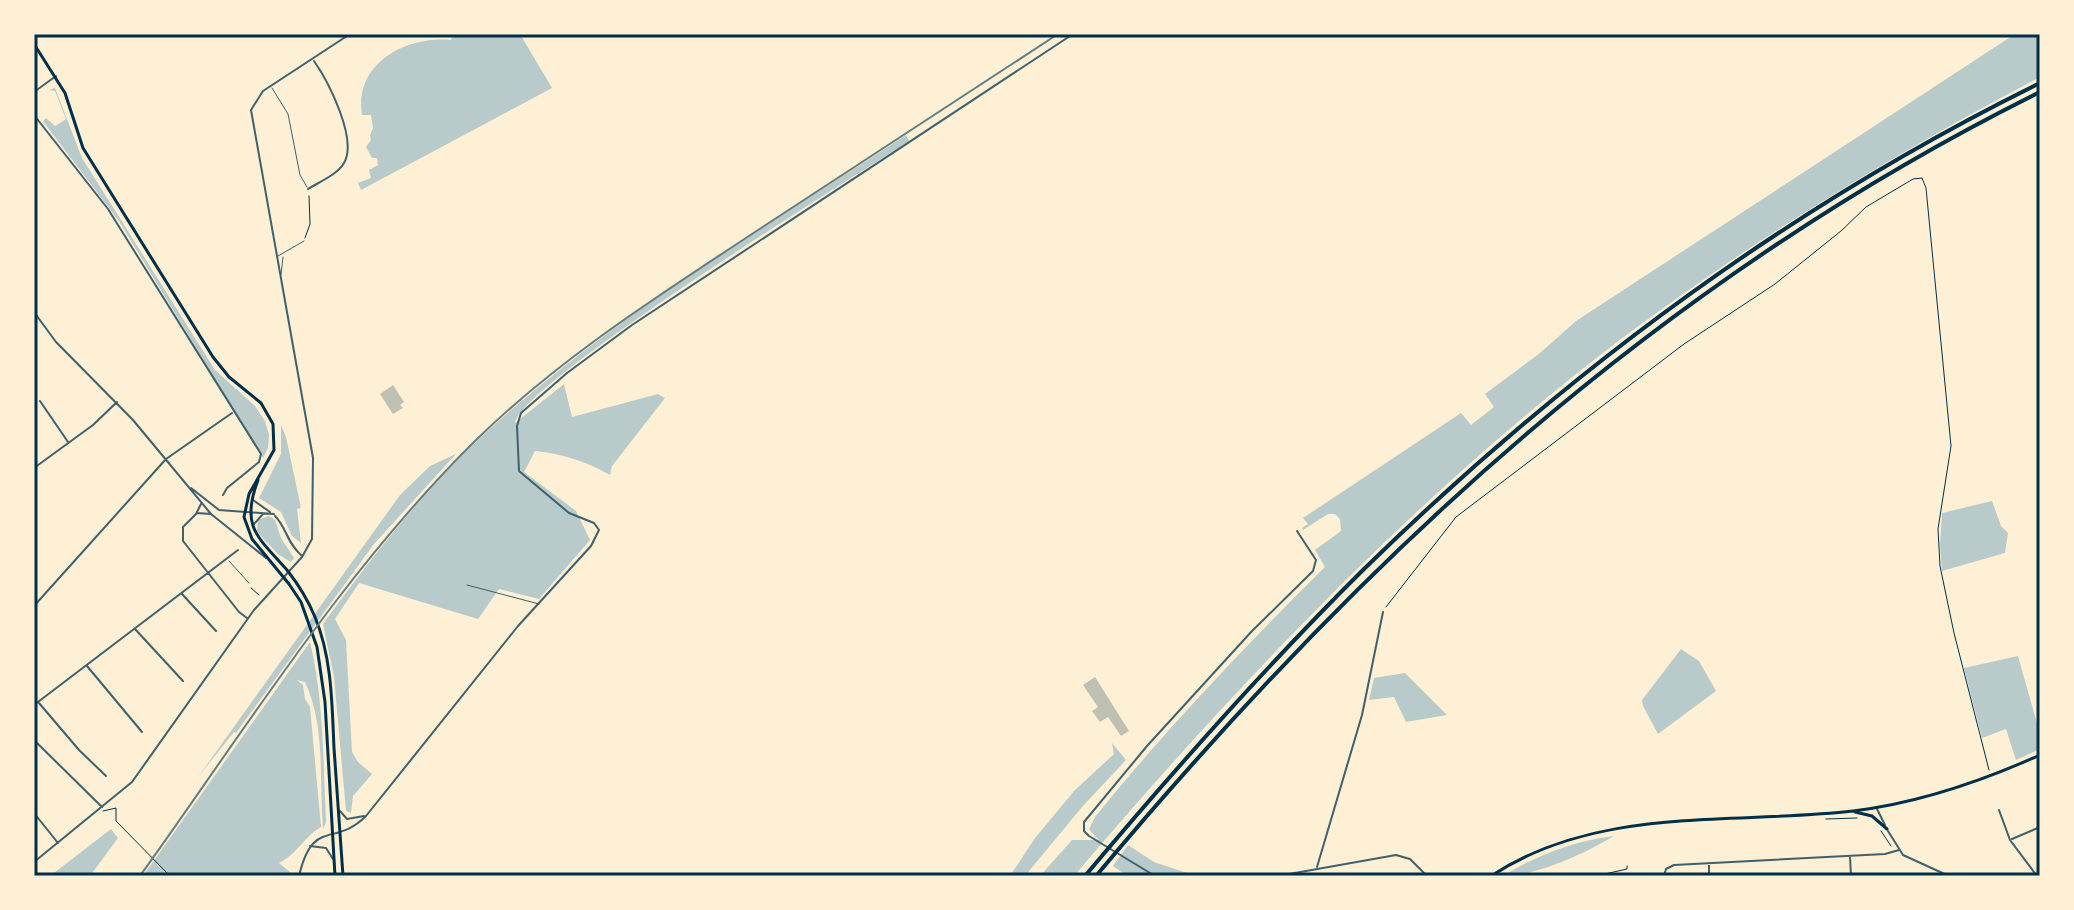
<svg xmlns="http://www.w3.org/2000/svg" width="2074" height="910" viewBox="0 0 2074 910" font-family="Manrope,sans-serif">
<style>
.green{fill:#b9caca}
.building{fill:#bec0b2}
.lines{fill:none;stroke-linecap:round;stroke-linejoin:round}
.path{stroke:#003049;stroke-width:1}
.service{stroke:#3f606c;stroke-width:1}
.minor{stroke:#3f606c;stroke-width:2}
.secondary{stroke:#003049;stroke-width:3}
.motorway{stroke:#003049;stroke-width:4}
.rail{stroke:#657d81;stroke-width:2}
.neatline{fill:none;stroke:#003049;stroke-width:3}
</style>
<rect width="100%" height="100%" fill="#fdf0d5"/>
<path class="green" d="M 454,34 L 520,34 L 552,88 L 361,190 L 358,183 L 371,178 L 369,170 L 378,165 L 377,158 L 372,158 L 366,147 L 371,140 L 370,135 L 373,128 L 371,115 L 362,115 C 354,63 406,36 451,40 Z
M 2015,34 L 2040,34 L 2040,77 C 1893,154 1753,240 1621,339 C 1417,494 1239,682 1074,876 L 1040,876 L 1072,840 L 1098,840 L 1089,829 L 1095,817 C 1166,729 1244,647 1325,567 L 1315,550 L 1341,531 L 1340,519 L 1335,514 L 1328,514 L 1303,530 L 1302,528 L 1308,524 L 1303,518 L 1461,413 L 1471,425 L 1494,407 L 1485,394 L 1540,353 L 1576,321 Z
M 55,88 L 82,158 L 215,370 L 255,406 L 265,421 L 269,435 L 268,448 L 263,458 L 119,221 L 45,124 L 43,121 L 46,118 L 55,126 L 66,119 L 55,91 L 49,90 Z
M 906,135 L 909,141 C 854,177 523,381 515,423 L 564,384 L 572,417 L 658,394 L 665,398 L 612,466 L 610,475 C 585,461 563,454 535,451 L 524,472 L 576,511 L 590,540 L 539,599 L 499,589 L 478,619 L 359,583 L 335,619 L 346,640 L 352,752 L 358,762 L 372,774 L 353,796 L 351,813 L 346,811 L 334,677 L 323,624 C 371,558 421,494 480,438 C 608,319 760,231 906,135 Z
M 281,425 L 286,437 L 301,508 L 297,509 L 301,543 L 292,536 L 281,512 L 259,498 L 281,454 Z
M 456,454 L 374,544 L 236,733 L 234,732 L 198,777 L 400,495 L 430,466 Z
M 1992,501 L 2001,526 L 2008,533 L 2005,553 L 1942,571 L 1940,544 L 1942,513 Z
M 269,516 L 275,520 L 281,538 L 294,558 L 291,562 L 279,555 L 263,538 L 274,553 L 257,531 L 258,520 Z
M 310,642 C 324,700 323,762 326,822 L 323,829 C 319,781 326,727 305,682 L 297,680 L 303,685 L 305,699 L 310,707 L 321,827 C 304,837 297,854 279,863 L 290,872 L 286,876 L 143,876 Z
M 1681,649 L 1699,661 L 1716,691 L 1658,734 L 1643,706 L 1642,700 Z
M 2018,656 L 2040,734 L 2040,749 L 2016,760 L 2006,729 L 1982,738 L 1964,668 Z
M 1405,673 L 1447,715 L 1406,722 L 1394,697 L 1369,700 L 1374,678 Z
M 1112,743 L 1126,760 L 1082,807 L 1025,876 L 1010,876 L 1035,838 L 1075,790 L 1114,754 Z
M 111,829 L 118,838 L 90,876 L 50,876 Z
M 1614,836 C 1584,854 1536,876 1503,876 C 1537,855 1574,841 1614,836 Z
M 1128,845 L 1154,862 L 1196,876 L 1127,876 L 1113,866 Z"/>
<path class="building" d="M 393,385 L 404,402 L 400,405 L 403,408 L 393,414 L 380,394 Z
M 1095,677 L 1129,731 L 1121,736 L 1108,717 L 1100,722 L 1092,711 L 1098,707 L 1083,685 Z"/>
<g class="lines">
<path class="path" d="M 305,238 L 310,224 L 309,196
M 251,588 L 259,595
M 1386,607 L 1456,517 L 1684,344 L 1775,284 L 1841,231 L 1866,207 L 1913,179 L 1922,178 L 1926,188 L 1951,446 L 1938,529 L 1940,566 L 1954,633 L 1989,770
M 103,811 L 116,808 L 116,821 L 170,876
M 1826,819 L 1857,818
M 1881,831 L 1891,846
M 1596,876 L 1627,869 L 1627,866"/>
<path class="service" d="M 272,88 L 288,114 L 300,175 L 307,187
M 278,256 L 304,241
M 281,275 L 283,257
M 229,561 L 249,583
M 467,585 L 539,604"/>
<path class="minor" d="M 34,92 L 56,76
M 34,115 L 108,209 L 261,454 L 259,462 L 227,488 L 223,495
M 308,189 C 319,182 337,175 344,163 C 358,139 328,81 314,61
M 34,312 L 56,342 L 133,420 L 211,514 L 266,558
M 40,401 L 68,442
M 34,468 L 93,425 L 117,402
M 191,488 L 219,510 L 274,514
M 253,500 L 270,512
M 201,504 L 196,514 L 183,527 L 183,541 L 239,612 L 247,618
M 197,513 L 211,514
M 275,516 C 287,528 286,542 302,556
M 254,524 L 263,514
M 182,594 L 216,631
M 34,606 L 166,459 L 232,413
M 135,629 L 183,681
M 87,666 L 142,732
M 39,703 L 79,750 L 106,776
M 34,705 L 238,550
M 34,740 L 102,807
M 1877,809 L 1885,825
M 1999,810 L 2010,840 L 2037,876
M 340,811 L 347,819 L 364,816
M 34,813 L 58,843
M 1888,831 L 1903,855 L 1949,876
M 2012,839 L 2040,827
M 310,846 L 326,848 L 333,859
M 1850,857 L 1851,876
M 34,862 L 132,782 L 254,610 L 302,557 L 312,539 L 313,458 L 251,110 L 263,91 L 350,34
M 1709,863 L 1709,876
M 1317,867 L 1362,715 L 1383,612
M 299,876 C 313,817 334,848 366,816 L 518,626 L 591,546 L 599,530 L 594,523 L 569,513 L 519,471 L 517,426 L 521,413 L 567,373 L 632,325 L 1073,34
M 1155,876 L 1089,836 L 1084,831 L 1084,822 L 1147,746 L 1252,631 L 1313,571 L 1316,560 L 1297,531
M 1278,876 L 1396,855 L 1410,859 L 1427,876
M 1664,876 L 1666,869 L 1674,865 L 1885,854 L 1899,850"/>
<path class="secondary" d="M 34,44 L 65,93 L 83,148 L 213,357 L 229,377 L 261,403 L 273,424 L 274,450 L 249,494 L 244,517 L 252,539 L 289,584 L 301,602 L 317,647 L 325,702 L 335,876
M 258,480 C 240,527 258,537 287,570 C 298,584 308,600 315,617 C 332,658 332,704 334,748 C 337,791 340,833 343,876
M 1855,812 L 1872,816 L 1887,829
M 1491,876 C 1599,805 1731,825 1853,811 C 1919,803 1980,782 2040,755"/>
<path class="motorway" d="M 1085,876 C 1174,770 1266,666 1364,569 C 1563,375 1790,206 2040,83
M 1096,876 C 1365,554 1661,280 2040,92"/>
<path class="rail" d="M 140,876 C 247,727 345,569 476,440 C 560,358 658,296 755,232 C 856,166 957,100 1058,34"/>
</g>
<rect width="2074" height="910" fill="none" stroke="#fdf0d5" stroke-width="72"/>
<rect x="36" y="36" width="2002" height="838" class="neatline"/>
</svg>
